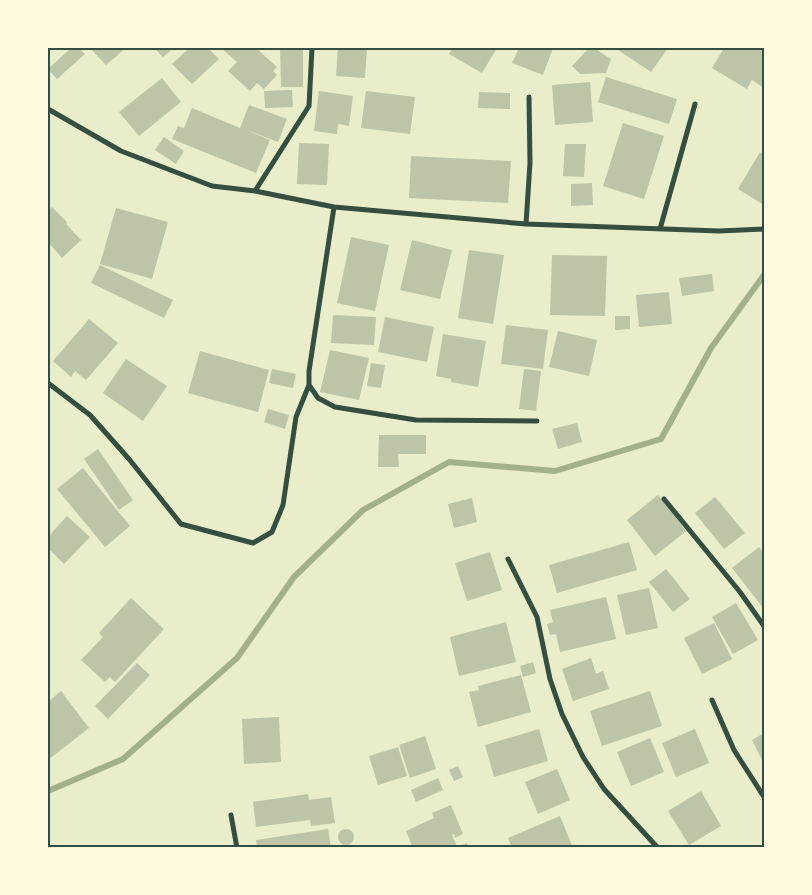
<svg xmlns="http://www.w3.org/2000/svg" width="812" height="895" viewBox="0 0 812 895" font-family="Georgia,serif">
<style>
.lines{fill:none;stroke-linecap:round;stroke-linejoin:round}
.stream{stroke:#a3b18a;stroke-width:6}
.building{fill:#bcc5a7}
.minor{stroke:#344e41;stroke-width:5}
.neatline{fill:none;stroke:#344e41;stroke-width:2}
</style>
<rect width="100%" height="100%" fill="#e9edc9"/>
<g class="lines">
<path class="stream" d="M 48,791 L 123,759 L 237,658 L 294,577 L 363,510 L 449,462 L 555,471 L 661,439 L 711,348 L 764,275"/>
</g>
<path class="building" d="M 71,48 L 79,48 L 85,54 L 57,79 L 48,69 Z
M 90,48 L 126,48 L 106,65 Z
M 154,48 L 174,48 L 163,57 Z
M 189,48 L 208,48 L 219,59 L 192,84 L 172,64 Z
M 221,48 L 256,48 L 277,67 L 273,71 L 277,75 L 264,89 L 257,83 L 250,91 L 228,71 L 237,62 Z
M 280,48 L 303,48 L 303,87 L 281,87 Z
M 338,48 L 367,48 L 365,78 L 336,76 Z
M 453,48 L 497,48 L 482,73 L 449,54 Z
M 519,48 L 553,48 L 543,75 L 512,63 Z
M 589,48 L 594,48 L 611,59 L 606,73 L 580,74 L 572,66 Z
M 615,48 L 668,48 L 651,72 Z
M 724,48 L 764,48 L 764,88 L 752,80 L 747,89 L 712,68 Z
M 606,77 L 677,99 L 669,124 L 598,102 Z
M 162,78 L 181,102 L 139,136 L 119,112 Z
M 590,82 L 593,122 L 555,125 L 552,85 Z
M 292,90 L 293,107 L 265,108 L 264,91 Z
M 319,91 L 353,96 L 349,126 L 338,124 L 337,134 L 314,131 Z
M 366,91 L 415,97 L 410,134 L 361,128 Z
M 479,92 L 510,93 L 510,109 L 478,108 Z
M 249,105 L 287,119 L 278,142 L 244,129 L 270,140 L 256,173 L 172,139 L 178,126 L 184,128 L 192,108 L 240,128 Z
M 623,123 L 664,136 L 644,199 L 603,186 Z
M 164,137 L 184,151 L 176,164 L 155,150 Z
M 299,143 L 329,144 L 327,185 L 297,184 Z
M 565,144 L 586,144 L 584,177 L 563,176 Z
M 760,152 L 764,155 L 764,205 L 738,189 Z
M 411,156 L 511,161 L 508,203 L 409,198 Z
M 592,183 L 593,205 L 571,206 L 571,184 Z
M 52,207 L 67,222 L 66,224 L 81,240 L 62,258 L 48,242 L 48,209 L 49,210 Z
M 116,208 L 168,222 L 152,279 L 100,264 Z
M 351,237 L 389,245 L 375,311 L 337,303 Z
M 412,240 L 452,250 L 440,299 L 400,290 Z
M 469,250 L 504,255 L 493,324 L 458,318 Z
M 552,255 L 607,256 L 605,316 L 550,315 Z
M 100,265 L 173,300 L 164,318 L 91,283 Z
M 712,274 L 714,291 L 682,296 L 679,278 Z
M 669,292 L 672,324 L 639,327 L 636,295 Z
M 333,315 L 376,317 L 374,345 L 331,343 Z
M 615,316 L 630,316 L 630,329 L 615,330 Z
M 385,317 L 434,327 L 427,362 L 378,352 Z
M 89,319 L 118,343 L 86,380 L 75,371 L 71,377 L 53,361 Z
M 506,325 L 548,330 L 543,369 L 501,364 Z
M 558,331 L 597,340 L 589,376 L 549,367 Z
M 443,334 L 486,341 L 478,387 L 451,382 L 451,379 L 436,376 Z
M 330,350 L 369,358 L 359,400 L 320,392 Z
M 200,351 L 269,370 L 258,412 L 188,393 Z
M 126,359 L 167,386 L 143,421 L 103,393 Z
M 371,363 L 385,365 L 381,388 L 367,386 Z
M 272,369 L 296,374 L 293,388 L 269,383 Z
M 524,369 L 541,371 L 536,411 L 519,409 Z
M 268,409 L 289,415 L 285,429 L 264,422 Z
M 577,423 L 582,442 L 558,449 L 552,429 Z
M 379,435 L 426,435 L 426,454 L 398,454 L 399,467 L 378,467 Z
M 98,449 L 133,500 L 119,510 L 84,459 Z
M 83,468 L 130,526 L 105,547 L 57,489 Z
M 658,495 L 686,531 L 655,556 L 627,520 Z
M 715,497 L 745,533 L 724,549 L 695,513 Z
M 472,498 L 477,522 L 454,528 L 448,504 Z
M 67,516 L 90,537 L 64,564 L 48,548 L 48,537 Z
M 629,542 L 637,570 L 557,593 L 549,565 Z
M 759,547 L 764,553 L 764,609 L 732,568 Z
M 490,552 L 502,590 L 467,601 L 455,563 Z
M 666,569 L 690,599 L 673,612 L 649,582 Z
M 649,588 L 658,628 L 626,635 L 617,595 Z
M 606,597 L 616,639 L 560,652 L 556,634 L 550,635 L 547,624 L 553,622 L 550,610 Z
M 131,598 L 164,629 L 115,682 L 110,677 L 105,682 L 81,660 L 103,637 L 99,633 Z
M 736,603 L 758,640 L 733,654 L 712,617 Z
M 506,622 L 516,662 L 459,676 L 450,637 Z
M 714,623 L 732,659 L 702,674 L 684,638 Z
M 591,658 L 596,674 L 603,671 L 609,689 L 573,701 L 562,669 Z
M 533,662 L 536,673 L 523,677 L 520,666 Z
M 137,663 L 150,675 L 108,719 L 95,706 Z
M 521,675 L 531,712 L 478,727 L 469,692 L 479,690 L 478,686 Z
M 61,691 L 89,728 L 48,760 L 48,702 Z
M 650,691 L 662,726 L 602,746 L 590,711 Z
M 279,717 L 281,762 L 244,764 L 242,719 Z
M 539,729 L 548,761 L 494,777 L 485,745 Z
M 695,729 L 709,763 L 676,777 L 662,743 Z
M 764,733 L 764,764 L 752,740 Z
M 425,736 L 436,769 L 410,778 L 399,745 Z
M 650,738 L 664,772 L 631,786 L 617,752 Z
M 398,747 L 407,776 L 378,785 L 369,756 Z
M 458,766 L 463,777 L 454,781 L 449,770 Z
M 557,769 L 570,800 L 538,814 L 525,782 Z
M 438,778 L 443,790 L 416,802 L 411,790 Z
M 701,791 L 721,826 L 689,845 L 668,811 Z
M 308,794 L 309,800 L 331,797 L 335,823 L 311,826 L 310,820 L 256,827 L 253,802 Z
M 451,805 L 463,834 L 455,838 L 454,834 L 452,835 L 457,847 L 467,843 L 469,848 L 413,848 L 406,831 L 434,818 L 432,813 Z
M 560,816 L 573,848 L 512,848 L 508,838 Z
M 328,829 L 331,848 L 257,848 L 256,840 Z
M338 837a8 8 0 1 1 16 0a8 8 0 1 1-16 0Z"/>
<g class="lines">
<path class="minor" d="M 48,109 L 121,151 L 212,186 L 255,191 L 334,207 L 526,224 L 719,231 L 764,229
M 255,191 L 309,106 L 312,48
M 334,207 L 309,371 L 309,385 L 318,398 L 335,407 L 416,420 L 537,421
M 526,224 L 530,163 L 529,97
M 660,229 L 695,104
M 48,383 L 90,415 L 129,459 L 181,524 L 253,543 L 272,532 L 283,505 L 296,417 L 309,385
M 664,499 L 740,592 L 764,626
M 508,559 L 537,617 L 550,679 L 562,714 L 583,757 L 604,789 L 658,848
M 712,700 L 734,750 L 764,797
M 231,815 L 237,848"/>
</g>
<rect width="812" height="895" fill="none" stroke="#fefae0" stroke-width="98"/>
<rect x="49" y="49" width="714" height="797" class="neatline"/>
</svg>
